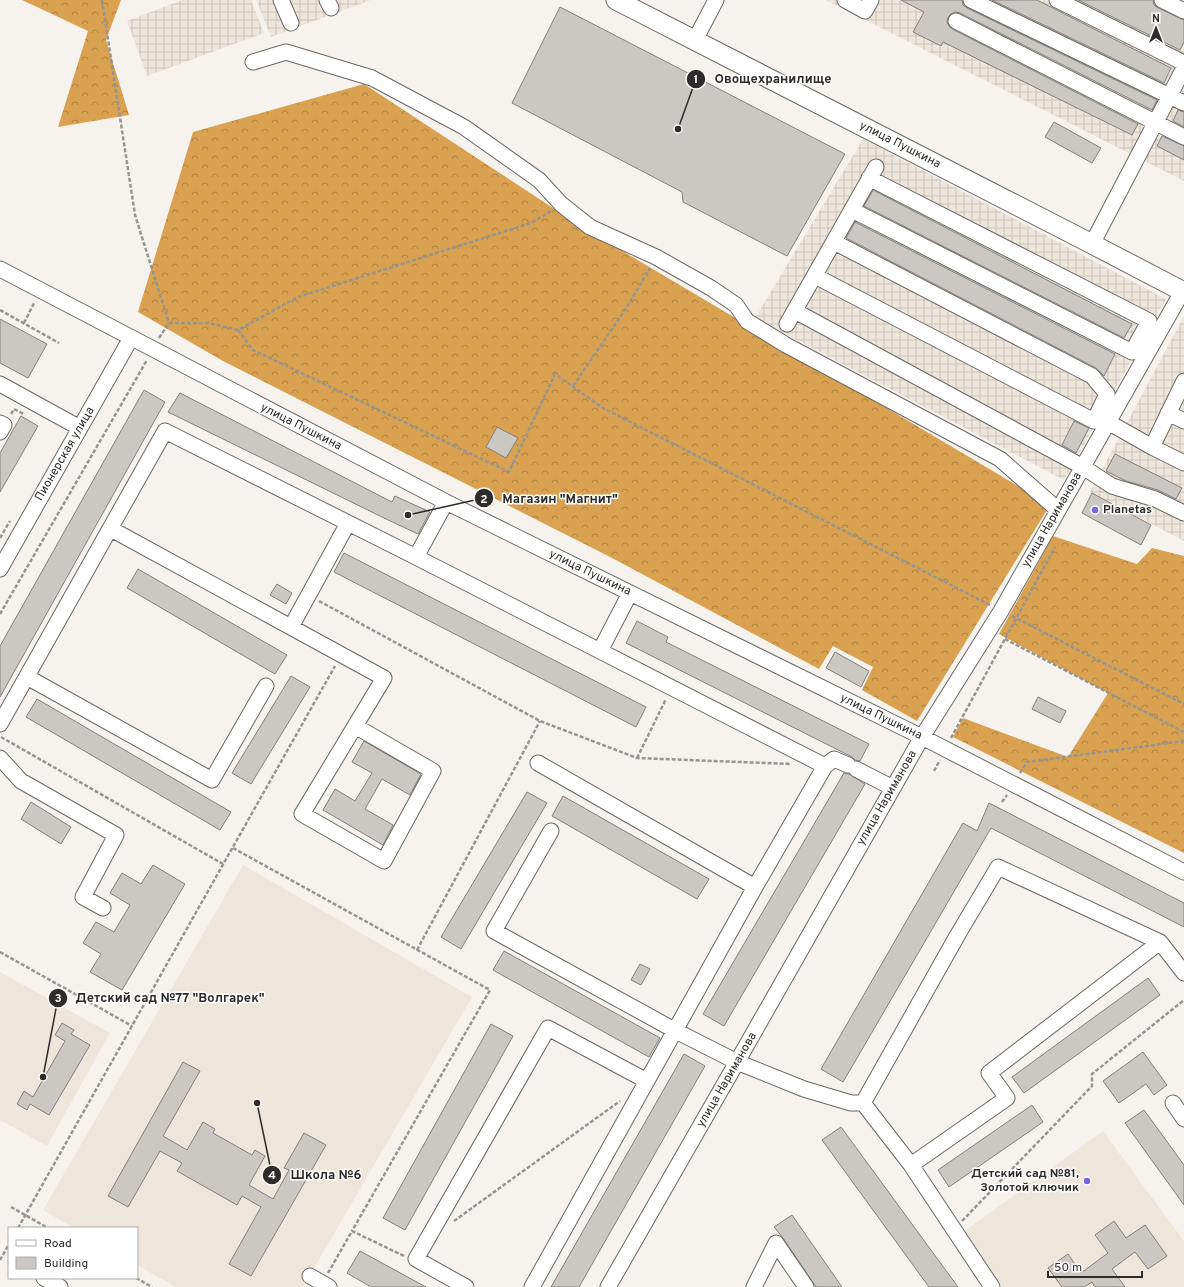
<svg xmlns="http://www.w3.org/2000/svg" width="1184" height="1287" viewBox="0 0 1184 1287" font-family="Overpass,sans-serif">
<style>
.built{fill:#eee6db}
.industrial{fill:url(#industrial-grid)}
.forest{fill:url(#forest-crowns)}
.building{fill:#cbc8c4;stroke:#83807c}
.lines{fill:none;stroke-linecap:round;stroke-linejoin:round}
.minor-casing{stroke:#6b6864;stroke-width:17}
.major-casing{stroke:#6b6864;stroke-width:21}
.path{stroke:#979592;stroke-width:2.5;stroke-dasharray:4 2;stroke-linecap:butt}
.minor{stroke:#fff;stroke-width:15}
.major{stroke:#fff;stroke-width:19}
.poi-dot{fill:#7765e0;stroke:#fff;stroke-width:1.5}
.labels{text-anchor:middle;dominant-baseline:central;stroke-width:3;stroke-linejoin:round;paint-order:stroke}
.street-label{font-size:12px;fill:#2d2c2a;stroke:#fff}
.poi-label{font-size:12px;font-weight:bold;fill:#2d2c2a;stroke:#fff;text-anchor:start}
.leader{fill:none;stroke:#2d2c2a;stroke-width:1.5}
.callout-dot{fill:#2d2c2a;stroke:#fff;stroke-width:1.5}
.mark-label{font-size:12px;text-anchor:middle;font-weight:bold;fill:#fff}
.callout-label{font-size:13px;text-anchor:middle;font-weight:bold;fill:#2d2c2a;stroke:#fff;stroke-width:3;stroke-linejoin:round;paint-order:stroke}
</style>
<defs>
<pattern id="industrial-grid" width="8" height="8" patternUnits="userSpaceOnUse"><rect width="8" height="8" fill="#eee6db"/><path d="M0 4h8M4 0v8" fill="none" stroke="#ccc5bc"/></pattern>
<pattern id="forest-crowns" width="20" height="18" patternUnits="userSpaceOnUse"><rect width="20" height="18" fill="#d9a150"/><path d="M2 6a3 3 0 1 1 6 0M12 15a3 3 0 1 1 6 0" fill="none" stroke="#b08343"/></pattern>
</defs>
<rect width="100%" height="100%" fill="#f6f3ef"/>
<path class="built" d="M 243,865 L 472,997 L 303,1287 L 176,1287 L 137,1265 L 137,1228 L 74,1228 L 43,1210 Z
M 0,972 L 110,1033 L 47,1146 L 0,1120 Z
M 1103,1131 L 1184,1241 L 1184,1287 L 999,1287 L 963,1232 Z"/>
<path class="industrial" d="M 182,0 L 251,0 L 264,33 L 147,76 L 127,21 Z
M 256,0 L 371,0 L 271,37 Z
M 826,0 L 1184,0 L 1184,181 Z
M 863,139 L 1166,299 L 1064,480 L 755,318 Z
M 1184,316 L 1184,541 L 1090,492 Z"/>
<path class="forest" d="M 22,0 L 121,0 L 106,40 L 129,115 L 58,127 L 88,31 Z
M 364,84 L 582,227 L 1050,505 L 917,721 L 862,690 L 873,667 L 833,646 L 819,669 L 616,560 L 223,361 L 138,312 L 193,132 Z
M 1053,536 L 1137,564 L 1152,548 L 1184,556 L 1184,853 L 953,737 L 963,718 L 1068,757 L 1108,693 L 999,634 Z"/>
<path class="building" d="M 901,0 L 962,0 L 963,5 L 967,8 L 1157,100 L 1152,110 L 960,13 L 955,12 L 951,14 L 948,17 L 947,22 L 949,26 L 952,29 L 1138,124 L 1132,135 L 943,42 L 941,46 L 913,32 L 924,12 Z
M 992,0 L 1037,0 L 1171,68 L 1164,83 Z
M 1078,0 L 1153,0 L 1154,5 L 1158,8 L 1184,20 L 1184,42 L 1180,50 Z
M 560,7 L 845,154 L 787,256 L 683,202 L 682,192 L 512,103 Z
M 1178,110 L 1184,112 L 1184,127 L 1173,121 Z
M 1054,122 L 1101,148 L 1092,163 L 1045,137 Z
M 1162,136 L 1184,146 L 1184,160 L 1157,146 Z
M 873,190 L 1132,324 L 1124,338 L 864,206 Z
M 855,222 L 1115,354 L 1104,376 L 1096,368 L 846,238 Z
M 0,319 L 47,344 L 28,378 L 0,363 Z
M 144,390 L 165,402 L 0,697 L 0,646 Z
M 180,393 L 392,502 L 395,496 L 430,512 L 418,534 L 384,518 L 168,412 Z
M 21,416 L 38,426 L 0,492 L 0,453 Z
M 1074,421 L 1089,428 L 1076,453 L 1062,445 Z
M 497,427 L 518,438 L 506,458 L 486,447 Z
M 1115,454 L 1182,488 L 1176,499 L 1158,490 L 1126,481 L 1106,471 Z
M 1092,493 L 1151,525 L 1141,545 L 1082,513 Z
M 344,553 L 646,707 L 636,727 L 334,572 Z
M 138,569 L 287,655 L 275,674 L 127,588 Z
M 277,584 L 292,593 L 286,604 L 270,595 Z
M 637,621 L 668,637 L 666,642 L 869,744 L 860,761 L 855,760 L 852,757 L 626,643 Z
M 835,652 L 869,671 L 861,687 L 826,668 Z
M 291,676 L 310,687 L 251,784 L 232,773 Z
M 1038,697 L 1066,711 L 1060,723 L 1032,709 Z
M 37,699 L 231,812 L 220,830 L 26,717 Z
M 364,741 L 421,774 L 410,795 L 382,779 L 365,809 L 393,825 L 383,845 L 323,810 L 335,789 L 355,801 L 372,773 L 352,762 Z
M 844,773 L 849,774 L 865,784 L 724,1026 L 703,1014 Z
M 527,792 L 547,803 L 461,949 L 441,937 Z
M 563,796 L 709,879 L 697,899 L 552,816 Z
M 31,802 L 71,827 L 61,844 L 21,819 Z
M 989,803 L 1184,903 L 1184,927 L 991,828 L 843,1082 L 821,1069 L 963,823 L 977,831 Z
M 153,865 L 185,884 L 122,990 L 90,972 L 101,954 L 83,943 L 96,922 L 114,932 L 130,905 L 110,893 L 122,873 L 141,884 Z
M 504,951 L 660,1038 L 649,1057 L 493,970 Z
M 640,964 L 650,969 L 641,985 L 631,980 Z
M 1148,978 L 1160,995 L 1024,1093 L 1012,1077 Z
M 62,1023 L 74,1030 L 71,1034 L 90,1045 L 49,1115 L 30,1104 L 27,1110 L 17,1104 L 24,1091 L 33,1097 L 65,1041 L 55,1035 Z
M 491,1024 L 513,1036 L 405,1230 L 383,1218 Z
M 1143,1052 L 1167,1085 L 1154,1095 L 1146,1084 L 1119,1103 L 1103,1081 Z
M 684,1054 L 705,1066 L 579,1287 L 551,1287 Z
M 183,1062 L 200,1071 L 163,1136 L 187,1150 L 203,1122 L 215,1129 L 213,1133 L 252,1155 L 255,1150 L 265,1156 L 249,1185 L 273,1199 L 289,1170 L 284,1168 L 304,1133 L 326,1145 L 251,1276 L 229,1264 L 261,1207 L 242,1196 L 237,1205 L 177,1171 L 182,1163 L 160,1151 L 128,1207 L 108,1196 Z
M 1032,1105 L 1043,1122 L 949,1187 L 938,1170 Z
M 1144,1110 L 1184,1165 L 1184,1205 L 1125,1123 Z
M 841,1127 L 958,1287 L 929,1287 L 822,1140 Z
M 792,1215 L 842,1287 L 816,1287 L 783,1238 L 774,1227 Z
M 1114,1221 L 1126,1238 L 1145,1225 L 1167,1256 L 1148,1269 L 1135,1252 L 1112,1269 L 1125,1287 L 1095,1287 L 1092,1282 L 1084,1287 L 1062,1287 L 1048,1268 L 1068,1254 L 1081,1273 L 1108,1253 L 1095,1235 Z
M 360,1251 L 426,1287 L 371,1287 L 347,1273 Z"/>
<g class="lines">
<defs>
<path id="minor" d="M 281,0 L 291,23
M 327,0 L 331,8
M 845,0 L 865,11 L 871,0
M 971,0 L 1184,103
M 1057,0 L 1184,63
M 1162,0 L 1184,11
M 956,21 L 1184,137
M 695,40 L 716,0
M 253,62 L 286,52 L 372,78 L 464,127 L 539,180 L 561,204 L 590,227 L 656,257 L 711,288 L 736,305 L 747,321 L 786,345 L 1000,459 L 1058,510
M 852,210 L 1132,352 L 1149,321 L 869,178
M 1092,244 L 1184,68
M 0,269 L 446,502 L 922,737 L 1184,872
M 815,276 L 1094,421 L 1107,394 L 1092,376 L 834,242
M 795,311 L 1083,467 L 1112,486 L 1155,499 L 1184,513
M 787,324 L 876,167
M 0,384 L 80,428
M 1168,413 L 1184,421
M 1108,422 L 1152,447 L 1184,463
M 0,423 L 4,425 L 0,432
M 1152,447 L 1184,381
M 446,502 L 416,557 L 825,766 L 834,759 L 848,765
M 111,529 L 384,678 L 302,814 L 384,861 L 433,771 L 355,726
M 0,569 L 131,338
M 291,627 L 348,523
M 600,651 L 630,593
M 27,677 L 212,780 L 266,686
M 0,724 L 165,431 L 416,557
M 0,758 L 21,781 L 116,835 L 83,897 L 103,908
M 538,763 L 755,887
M 856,769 L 893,788
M 551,831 L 494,931 L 676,1031 L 737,1062 L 804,1089 L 851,1103 L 863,1103 L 957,936 L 998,867 L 1160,942 L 1184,973
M 863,1103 L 911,1165
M 1173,1103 L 1184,1119
M 310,1276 L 329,1287
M 44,1278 L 60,1287
M 466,1287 L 416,1259 L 548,1028 L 647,1081
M 532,1287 L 755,887 L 825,766
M 608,1287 L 737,1062 L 893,788 L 922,737 L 1001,611 L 1182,292
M 754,1287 L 776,1243 L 806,1287
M 992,1287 L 911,1165 L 1007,1098 L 989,1073 L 1160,942"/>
<path id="major" d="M 616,0 L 1092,244 L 1184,292"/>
</defs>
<use href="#minor" class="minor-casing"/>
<use href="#major" class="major-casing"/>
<path class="path" d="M 102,0 L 135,215 L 169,323
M 0,310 L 59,343
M 24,323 L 34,303
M 238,330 L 253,350 L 509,472 L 555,374 L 603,408 L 990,605
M 159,338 L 169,323 L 209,323 L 238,330 L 298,297 L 531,223 L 551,211
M 573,386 L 627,307 L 650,268
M 11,414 L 14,409 L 24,414
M 0,538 L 10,521
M 319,601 L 540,721 L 637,758 L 791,764
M 0,614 L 147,360
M 1012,616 L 1184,704
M 1005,639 L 1184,732
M 1,737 L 223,864
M 951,738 L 1055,547
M 637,758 L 666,699
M 934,771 L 940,760
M 1020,773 L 1027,762 L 1184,741
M 1002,802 L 1007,795
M 233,848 L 490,990 L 352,1231
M 417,950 L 540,721
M 0,952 L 132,1026
M 11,1207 L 48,1228
M 454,1221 L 620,1101
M 962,1221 L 1092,1086 L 1092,1074 L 1184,1000
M 18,1228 L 335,666
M 0,1260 L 9,1244
M 328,1273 L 352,1231 L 404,1256
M 136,1278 L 152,1287"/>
<use href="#minor" class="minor"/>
<use href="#major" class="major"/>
</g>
<g class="poi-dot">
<circle cx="1095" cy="510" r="4"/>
<circle cx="1087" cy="1181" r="4"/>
</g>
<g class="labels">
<g class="street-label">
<text transform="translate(900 145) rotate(27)">улица Пушкина</text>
<text transform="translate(301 427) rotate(27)">улица Пушкина</text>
<text transform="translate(65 454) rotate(-60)">Пионерская улица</text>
<text transform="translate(1052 520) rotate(-60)">улица Нариманова</text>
<text transform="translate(590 573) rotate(26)">улица Пушкина</text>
<text transform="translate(881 717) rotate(26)">улица Пушкина</text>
<text transform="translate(887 798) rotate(-60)">улица Нариманова</text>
<text transform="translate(727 1080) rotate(-60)">улица Нариманова</text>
</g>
<g class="poi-label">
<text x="1103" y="510">Planetas</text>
<text x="1079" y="1174" text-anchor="end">Детский сад №81,<tspan x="1079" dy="14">Золотой ключик</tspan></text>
</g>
</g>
<path class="leader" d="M678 129L696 79M408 515L484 498M43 1077L58 998M257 1103L272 1175"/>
<g class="callout-dot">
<circle cx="678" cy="129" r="4"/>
<circle cx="408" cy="515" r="4"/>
<circle cx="43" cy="1077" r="4"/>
<circle cx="257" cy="1103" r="4"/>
<circle cx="696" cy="79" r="10"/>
<circle cx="484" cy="498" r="10"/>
<circle cx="58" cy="998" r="10"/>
<circle cx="272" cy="1175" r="10"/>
</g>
<g class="mark-label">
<text x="696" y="83">1</text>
<text x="484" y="503">2</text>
<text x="58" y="1002">3</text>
<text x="272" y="1179">4</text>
</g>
<g class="callout-label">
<text x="773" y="83">Овощехранилище</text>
<text x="560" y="503">Магазин "Магнит"</text>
<text x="170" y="1002">Детский сад №77 "Волгарек"</text>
<text x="326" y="1179">Школа №6</text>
</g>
<rect x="8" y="1227" width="130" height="52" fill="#ffffff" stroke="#ababaa"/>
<rect x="16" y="1240" width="20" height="6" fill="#ffffff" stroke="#ababaa"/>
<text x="44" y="1247" font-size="12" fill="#2d2c2a">Road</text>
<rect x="16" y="1257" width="20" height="12" fill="#cbc8c4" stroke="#ababaa"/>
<text x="44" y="1267" font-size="12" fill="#2d2c2a">Building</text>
<g transform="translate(1156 28)" stroke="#ffffff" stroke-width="3" paint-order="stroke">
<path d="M0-3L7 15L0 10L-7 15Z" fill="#2d2c2a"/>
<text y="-6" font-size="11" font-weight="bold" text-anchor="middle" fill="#2d2c2a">N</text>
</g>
<path d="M1048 1271v6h94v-6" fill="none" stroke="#2d2c2a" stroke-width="2"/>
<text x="1054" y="1271" font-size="12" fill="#2d2c2a" stroke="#ffffff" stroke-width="3" paint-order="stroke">50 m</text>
</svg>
